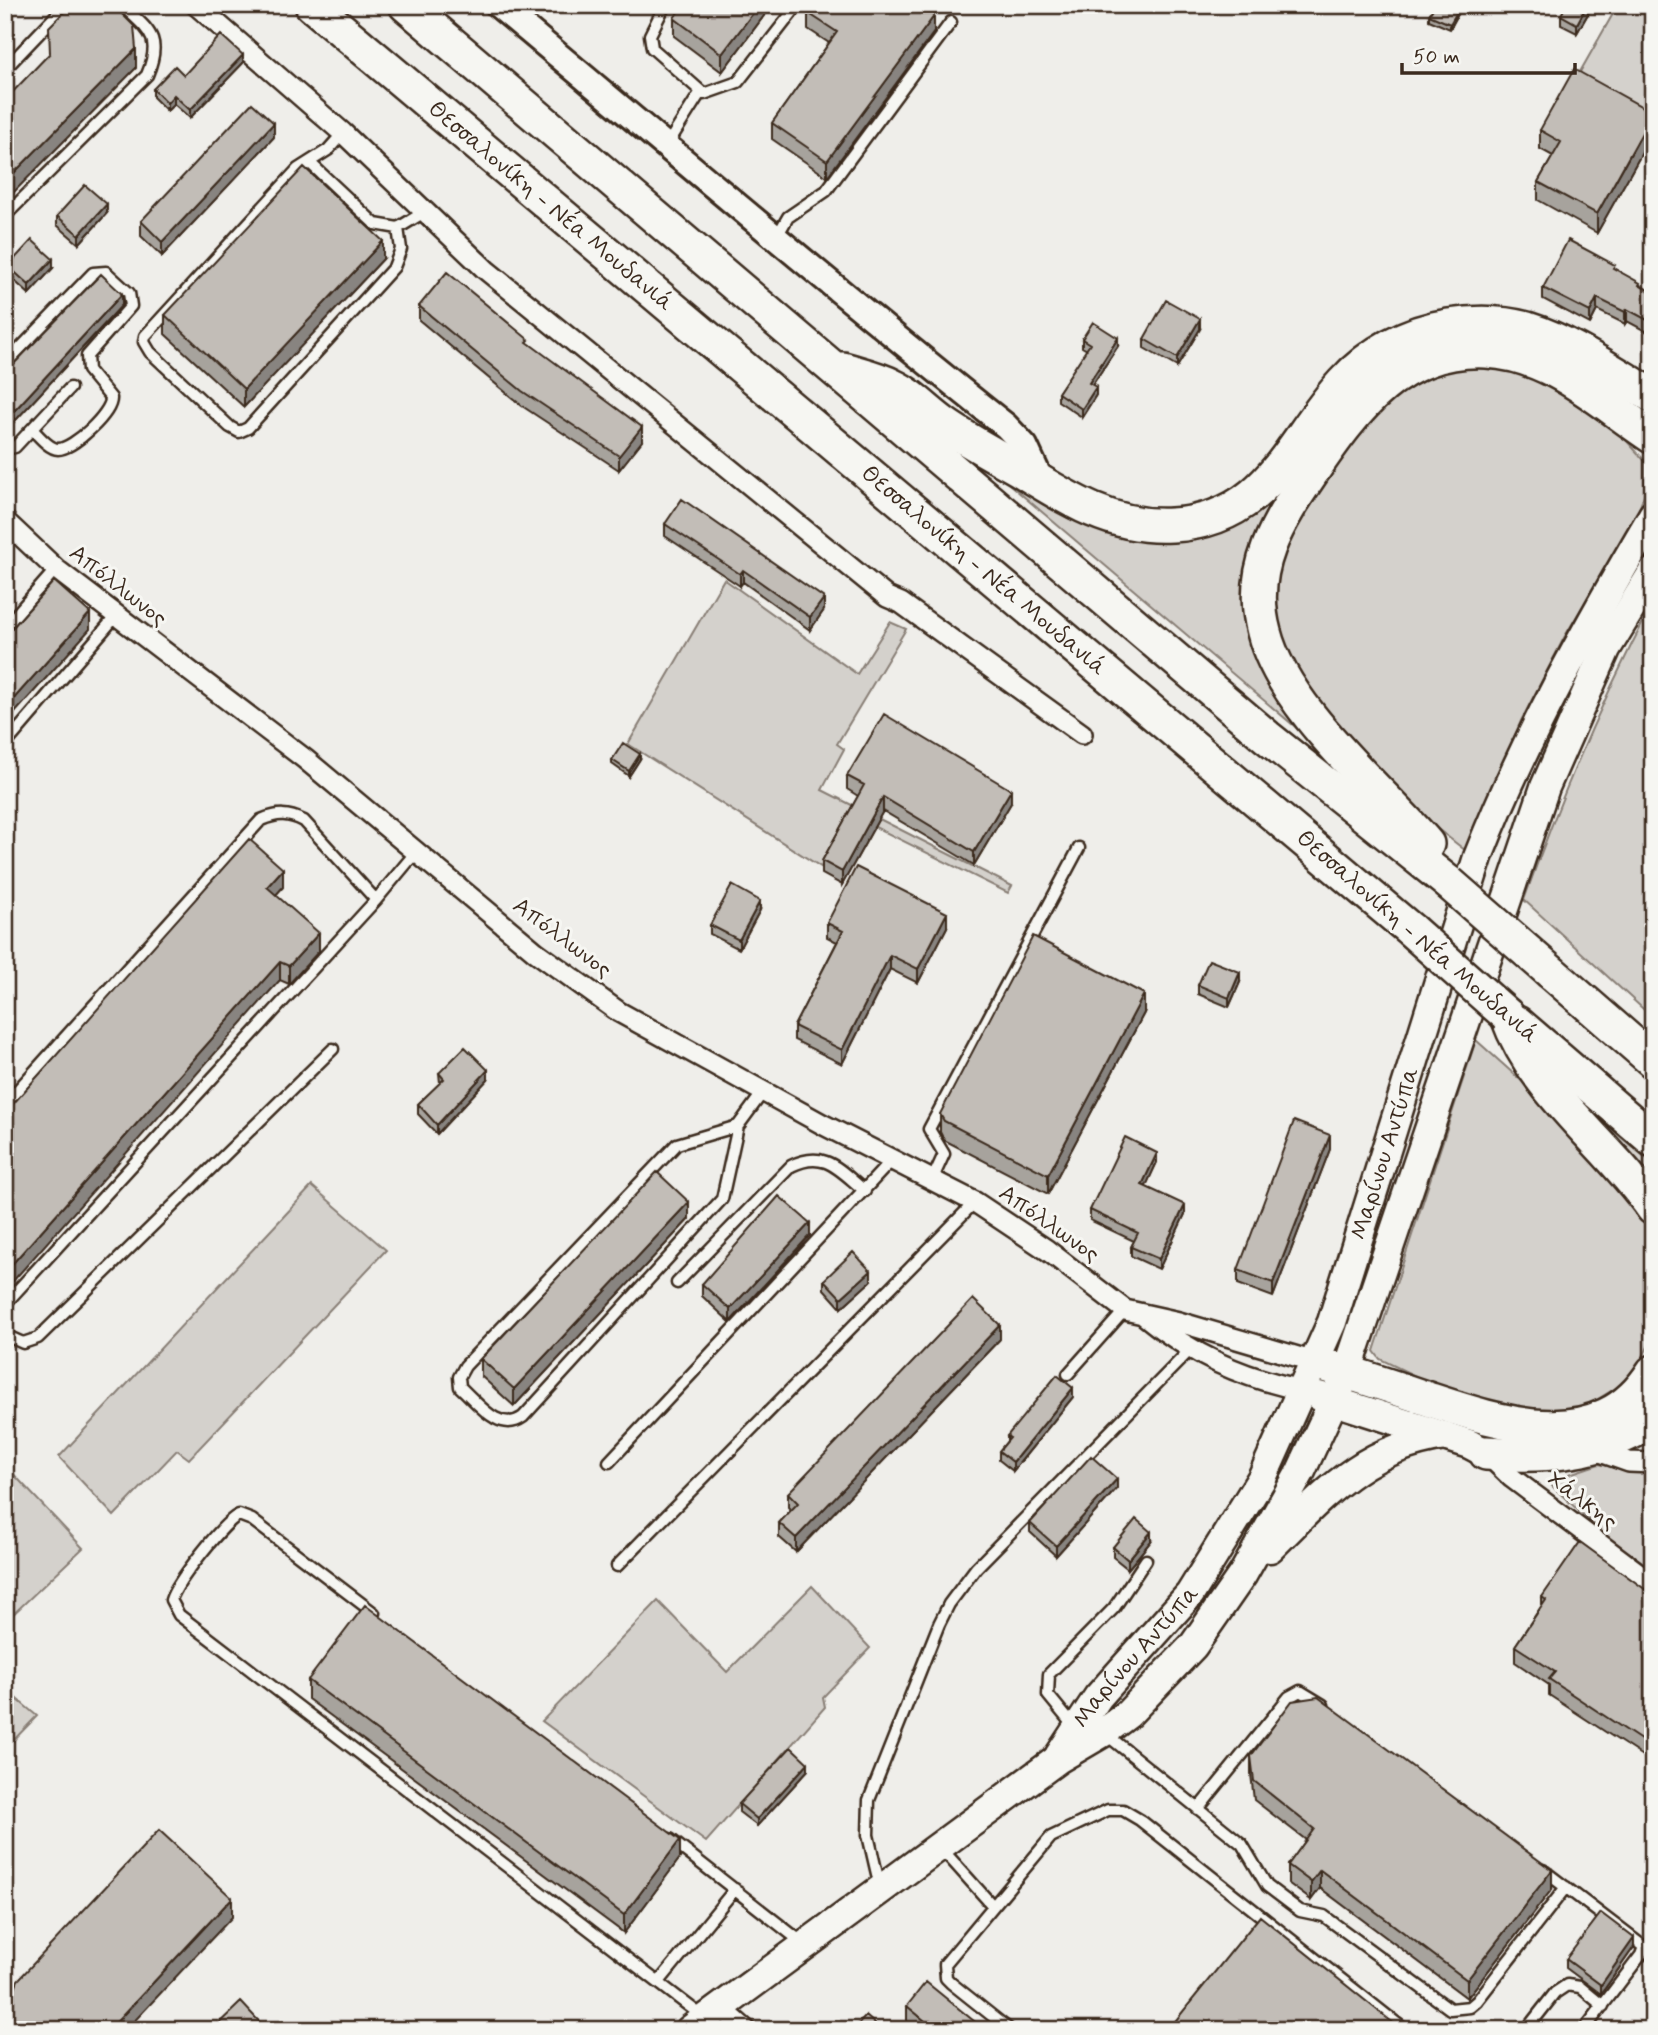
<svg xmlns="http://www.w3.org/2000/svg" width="1658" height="2035" viewBox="0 0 1658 2035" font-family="Mynerve,sans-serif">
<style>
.green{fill:#d4d1cc;stroke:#887e75;stroke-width:2}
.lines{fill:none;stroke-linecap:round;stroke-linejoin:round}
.service-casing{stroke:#3b2a1e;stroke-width:15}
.minor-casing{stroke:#3b2a1e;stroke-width:24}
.tertiary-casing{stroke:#3b2a1e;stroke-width:30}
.secondary-casing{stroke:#3b2a1e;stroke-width:33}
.trunk-casing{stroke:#3b2a1e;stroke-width:38}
.service{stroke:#f6f6f2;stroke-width:10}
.minor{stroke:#f6f6f2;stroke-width:19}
.tertiary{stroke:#f6f6f2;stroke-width:24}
.secondary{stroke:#f6f6f2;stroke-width:28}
.trunk{stroke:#f6f6f2;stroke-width:33}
.trunk-bridge-casing{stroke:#3b2a1e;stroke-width:38;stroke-linecap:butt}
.trunk-bridge{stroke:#f6f6f2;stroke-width:33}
.wall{fill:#a7a39d;stroke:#3b2a1e;stroke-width:2}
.shaded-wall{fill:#888480;stroke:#3b2a1e;stroke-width:2}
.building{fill:#c2bdb7;stroke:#3b2a1e;stroke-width:2}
.labels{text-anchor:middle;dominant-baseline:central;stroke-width:6;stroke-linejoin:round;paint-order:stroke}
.street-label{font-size:24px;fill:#3b2a1e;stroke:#f6f6f2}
</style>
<rect width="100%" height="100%" fill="#efeeea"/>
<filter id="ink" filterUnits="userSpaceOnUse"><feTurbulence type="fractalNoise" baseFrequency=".0143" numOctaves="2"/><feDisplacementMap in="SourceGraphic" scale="14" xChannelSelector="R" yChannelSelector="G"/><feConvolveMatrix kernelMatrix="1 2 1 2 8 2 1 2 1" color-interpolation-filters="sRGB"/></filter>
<g filter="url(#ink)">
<path class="green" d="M 1618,5 L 1653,5 L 1653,126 L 1576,79 Z
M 1491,361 L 1564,389 L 1624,438 L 1645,461 L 1645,492 L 1637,515 L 1565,636 L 1521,721 L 1466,851 L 1412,809 L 1299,682 L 1275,621 L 1276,586 L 1281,552 L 1353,433 L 1408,378 Z
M 1302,461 L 1255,564 L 1326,753 L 989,467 L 1142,538 Z
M 724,579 L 857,674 L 890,622 L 906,629 L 837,744 L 844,749 L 822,790 L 1012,886 L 1008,893 L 851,815 L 821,867 L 628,744 Z
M 1653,603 L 1653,1018 L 1524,900 C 1560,798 1602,699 1653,603 Z
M 1476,1040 L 1565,1120 L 1633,1196 L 1653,1230 L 1651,1341 L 1632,1378 L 1593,1402 L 1565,1413 L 1518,1410 L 1436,1386 L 1380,1359 L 1374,1351 Z
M 1605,1124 L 1653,1164 L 1653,1180 Z
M 312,1186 L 386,1250 L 189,1459 L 177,1450 L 114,1516 L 59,1457 Z
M 1599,1464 L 1629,1471 L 1653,1470 L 1653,1569 L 1609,1539 L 1552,1486 L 1554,1479 Z
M 5,1465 L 83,1548 L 5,1622 Z
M 812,1586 L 870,1648 L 823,1697 L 825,1707 L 706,1842 L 542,1721 L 658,1601 L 727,1672 Z
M 5,1689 L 37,1716 L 5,1749 Z"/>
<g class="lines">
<defs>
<path id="service" d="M 665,5 L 650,35 L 652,48 L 704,94 L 738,82 L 798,5
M 5,69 L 66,5
M 343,133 L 328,150 L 309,162 L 375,224 L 398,228 L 426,211
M 667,145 L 700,93
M 309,162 L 298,169 L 145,336 L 144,342 L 150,352 L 230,427 L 239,432 L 248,428 L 394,267 L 401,249 L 398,228
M 5,216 L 147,75 C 163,37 149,31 122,5
M 777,236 L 788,217 L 826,191 L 951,22
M 5,364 L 93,273 L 106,272 L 129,293 L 131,306 L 87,356 L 88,370 L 111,398 C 112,413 73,449 58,449 C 49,449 38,435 32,429
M 5,449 L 15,447 L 70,388
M 5,627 L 56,569
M 5,745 L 116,616
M 5,1104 L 261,820 C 278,813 288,813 304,821 L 376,900
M 738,1126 L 722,1199 L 523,1417 C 499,1434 478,1403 460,1387 L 459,1377 L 465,1366 L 677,1144 L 738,1126 L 763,1092
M 933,1178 L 944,1154 L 929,1129 L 1079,848
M 677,1283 L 791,1166 C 825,1149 839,1170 865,1191
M 5,1304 L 376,900 L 416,852
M 5,1335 L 23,1343 L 38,1338 L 333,1049
M 1068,1374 L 1125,1310
M 609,1462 L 892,1160
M 617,1566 L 975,1202
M 374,1613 L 252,1520 L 239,1515 C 224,1521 176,1583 171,1600 L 179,1615 L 702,2016
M 1075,1728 L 1048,1695 L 1049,1674 L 1114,1608 L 1146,1560
M 1107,1735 L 1242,1844 L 1267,1886 L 1300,1911 L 1324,1916 L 1450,2009 L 1470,2007 L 1477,2001 L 1566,1887
M 1198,1809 L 1289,1697 L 1300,1691 L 1323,1705
M 670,1839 L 804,1944
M 941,1848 L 992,1905
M 1543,1870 L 1644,1947 L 1641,1955 L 1584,2030
M 880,1887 L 868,1835 L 869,1800 L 939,1624 L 949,1604 L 976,1568 L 1190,1350
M 659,1982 L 735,1889
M 1010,2030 L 951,1983 L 946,1978 L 945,1964 L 1051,1837 L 1108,1810 L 1123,1810 L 1140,1820 L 1405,2030
M 1526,2030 L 1555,1993 L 1567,1985 L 1580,1987 L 1603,2006"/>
<path id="minor" d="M 196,5 L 343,133 L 486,270 L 887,597 L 901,603 L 1082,734
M 5,521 L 56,569 L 305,759 L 536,952 L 619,1012 L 824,1125 L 975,1202 L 1047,1250 L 1125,1310 L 1179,1322 L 1315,1362
M 1145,1316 C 1192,1355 1242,1378 1303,1390
M 1592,1449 L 1629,1462 L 1653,1463
M 1486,1453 L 1512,1478 L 1653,1584
M 721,2008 L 746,2030"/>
<path id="tertiary" d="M 498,5 C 667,146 834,289 1006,426 L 1025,446 L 1043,485"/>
<g id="secondary">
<path d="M 1319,1396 L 1469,1444 L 1486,1453"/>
<path d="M 1270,1548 C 1327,1492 1362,1449 1445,1436"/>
<path id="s1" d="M 1059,1756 L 1098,1697 L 1190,1594 L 1262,1478 L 1332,1322 L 1478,857 C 1525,737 1587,627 1653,515"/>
<path d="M 690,2030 L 1058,1759 L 1104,1732 L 1128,1714 L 1193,1646 L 1243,1574 L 1301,1471 L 1347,1372 L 1545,787 L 1606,649 L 1653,572"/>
</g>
<g id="trunk">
<path id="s2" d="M 312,5 L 1411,930"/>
<path d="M 406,5 L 1267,737 L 1449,883"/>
<path d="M 843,369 C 859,374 878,378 893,386 C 911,394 927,412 944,424 C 968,441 995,455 1021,470 C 1067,499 1115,529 1172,525 C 1269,520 1288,443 1343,383 C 1370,353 1408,332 1448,326 C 1473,322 1502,322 1527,329 C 1572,343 1612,372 1653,396"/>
<path d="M 1427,844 C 1376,785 1283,708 1264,632 C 1247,569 1278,522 1312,472 C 1355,409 1400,347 1486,351 C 1552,354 1600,402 1653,437"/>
<path d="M 1552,973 L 1653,1061"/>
<path d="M 1507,1015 C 1535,1094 1606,1141 1653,1208"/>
<path d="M 1517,1023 L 1653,1140"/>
<path d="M 1315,1362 C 1353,1374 1391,1386 1428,1399 C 1504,1424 1599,1457 1653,1372"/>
<path d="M 1486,1453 C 1547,1457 1600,1454 1653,1420"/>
</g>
</defs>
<use href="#service" class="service-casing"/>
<use href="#minor" class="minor-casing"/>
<use href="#tertiary" class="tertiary-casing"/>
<use href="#secondary" class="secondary-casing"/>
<use href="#trunk" class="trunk-casing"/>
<use href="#service" class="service"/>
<use href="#minor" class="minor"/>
<use href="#tertiary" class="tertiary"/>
<use href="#secondary" class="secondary"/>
<use href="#trunk" class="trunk"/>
<defs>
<path id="trunk-bridge" d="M 1449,883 L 1552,973
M 1411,930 L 1507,1015"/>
</defs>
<use href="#trunk-bridge" class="trunk-bridge-casing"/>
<use href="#trunk-bridge" class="trunk-bridge"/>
</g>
<path class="wall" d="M 772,5 L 722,72 L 674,36 L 674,18 Z
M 1435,5 L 1463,5 L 1450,29 L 1429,20 L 1429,15 Z
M 1593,5 L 1577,33 L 1561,25 L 1561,15 Z
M 808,13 L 934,32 L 827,177 L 772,139 L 772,123 L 829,43 L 808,29 Z
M 243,63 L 190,118 L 174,104 L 167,111 L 153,97 L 153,89 L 184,75 Z
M 1653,113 L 1653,133 L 1597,233 L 1538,200 L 1538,182 L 1553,156 L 1540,149 L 1540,130 Z
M 274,137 L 162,256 L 141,236 L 141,221 Z
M 107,213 L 79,244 L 57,225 L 57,216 Z
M 383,259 L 244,407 L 165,334 L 165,315 Z
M 8,266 L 53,268 L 29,294 L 8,275 Z
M 1615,269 L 1653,293 L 1653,335 L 1627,321 L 1625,324 L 1597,310 L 1590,324 L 1543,299 L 1543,288 Z
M 122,305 L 15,421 L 5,412 L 5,365 L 9,369 Z
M 419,306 L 529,344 L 642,441 L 619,470 L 522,406 L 419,320 Z
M 1200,329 L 1177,367 L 1144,348 L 1144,339 Z
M 1082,339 L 1118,346 L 1092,385 L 1096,395 L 1082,417 L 1058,401 L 1058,393 L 1087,350 L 1082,347 Z
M 665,524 L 824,610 L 810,630 L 743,582 L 740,586 L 665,536 Z
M 640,759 L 629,776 L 612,764 L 612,760 Z
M 847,776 L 1011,803 L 974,865 L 883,811 L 842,885 L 822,874 L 822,861 L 858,796 L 847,789 Z
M 283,887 L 275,895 L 319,951 L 289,984 L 280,980 L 5,1113 Z
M 760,910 L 739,949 L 710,934 L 710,925 Z
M 827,923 L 947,927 L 918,983 L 890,969 L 842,1064 L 794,1040 L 794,1026 L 837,942 L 827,937 Z
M 1240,982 L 1229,1007 L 1198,994 L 1198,985 Z
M 1144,1013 L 1048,1194 L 944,1140 L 940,1132 L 940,1114 Z
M 439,1073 L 488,1079 L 437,1134 L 418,1114 L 418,1104 L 440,1083 Z
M 1330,1149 L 1273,1297 L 1238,1284 L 1238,1270 Z
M 1157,1162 L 1145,1187 L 1185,1214 L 1159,1269 L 1131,1256 L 1131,1247 L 1134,1241 L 1090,1220 L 1090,1210 Z
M 689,1219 L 514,1406 L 481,1376 L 481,1359 Z
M 810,1235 L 730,1322 L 702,1296 L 702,1284 Z
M 824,1280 L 871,1281 L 841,1308 L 824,1289 Z
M 1000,1339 L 796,1552 L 779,1537 L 779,1523 L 791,1510 L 788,1507 L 788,1493 Z
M 1073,1397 L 1013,1471 L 999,1460 L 999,1451 L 1007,1441 L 1007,1436 Z
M 1117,1488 L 1056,1556 L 1030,1532 L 1030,1523 Z
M 1151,1541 L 1128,1569 L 1113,1557 L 1113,1547 Z
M 1653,1595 L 1653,1763 L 1549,1695 L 1549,1685 L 1515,1662 L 1515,1646 L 1542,1605 L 1542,1597 Z
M 308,1680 L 680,1858 L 624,1933 L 308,1699 Z
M 1251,1756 L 1552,1889 L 1467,1998 L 1320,1888 L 1311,1900 L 1288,1883 L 1288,1865 L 1306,1840 L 1254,1800 L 1251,1774 Z
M 808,1770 L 757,1826 L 739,1812 L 739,1804 Z
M 1634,1947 L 1601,1994 L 1566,1968 L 1566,1959 Z
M 907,2006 L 985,2030 L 917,2030 L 907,2021 Z"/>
<path class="shaded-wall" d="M 759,5 L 772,5 L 722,72 L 722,54 Z
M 1461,5 L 1463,5 L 1450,29 L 1450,24 Z
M 1587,5 L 1593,5 L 1577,33 L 1577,24 Z
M 934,16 L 934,32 L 827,177 L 827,161 Z
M 136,49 L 136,68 L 5,201 L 5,182 Z
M 243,55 L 243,63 L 190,118 L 190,110 Z
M 174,95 L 174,104 L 167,111 L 167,103 Z
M 1653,114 L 1653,133 L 1597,233 L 1597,214 Z
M 274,123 L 274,137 L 162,256 L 162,242 Z
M 107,204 L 107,213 L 79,244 L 79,235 Z
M 383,241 L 383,259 L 244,407 L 244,389 Z
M 53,259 L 53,268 L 29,294 L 29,285 Z
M 122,294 L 122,305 L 15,421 L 15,410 Z
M 1597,298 L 1597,310 L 1590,324 L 1590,312 Z
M 1627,309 L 1627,321 L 1625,324 L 1625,312 Z
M 1200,319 L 1200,329 L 1177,367 L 1177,358 Z
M 1118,338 L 1118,346 L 1089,390 L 1089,383 Z
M 1096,387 L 1096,395 L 1082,417 L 1082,409 Z
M 642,427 L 642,441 L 619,470 L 619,456 Z
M 743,570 L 743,582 L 740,586 L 740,574 Z
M 824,598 L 824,610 L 810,630 L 810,617 Z
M 90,613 L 90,629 L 13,715 L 13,724 L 5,734 L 5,717 L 9,704 Z
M 640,754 L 640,759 L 629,776 L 629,771 Z
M 1011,790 L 1011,803 L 974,865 L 974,852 Z
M 883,797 L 883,811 L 842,885 L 842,872 Z
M 283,869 L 283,887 L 267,905 L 267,887 Z
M 760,901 L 760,910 L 739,949 L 739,940 Z
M 947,913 L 947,927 L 918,983 L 918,969 Z
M 319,933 L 319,951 L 289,984 L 289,966 Z
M 890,955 L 890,969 L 842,1064 L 842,1050 Z
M 280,962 L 280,980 L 5,1290 L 5,1272 Z
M 1240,972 L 1240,982 L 1229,1007 L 1229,998 Z
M 1144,994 L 1144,1013 L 1048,1194 L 1048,1175 Z
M 488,1070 L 488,1079 L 437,1134 L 437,1125 Z
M 1330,1135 L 1330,1149 L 1273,1297 L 1273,1283 Z
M 1157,1153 L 1157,1162 L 1142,1195 L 1142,1185 Z
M 689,1202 L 689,1219 L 514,1406 L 514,1389 Z
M 1185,1205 L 1185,1214 L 1159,1269 L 1159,1259 Z
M 810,1223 L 810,1235 L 730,1322 L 730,1309 Z
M 871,1271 L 871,1281 L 841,1308 L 841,1298 Z
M 1000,1325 L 1000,1339 L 796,1552 L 796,1538 Z
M 1073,1388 L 1073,1397 L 1013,1471 L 1013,1462 Z
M 1117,1479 L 1117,1488 L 1056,1556 L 1056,1546 Z
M 1151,1532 L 1151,1541 L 1128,1569 L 1128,1560 Z
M 808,1763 L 808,1770 L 757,1826 L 757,1819 Z
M 680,1840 L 680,1858 L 624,1933 L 624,1915 Z
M 1320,1870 L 1320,1888 L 1311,1900 L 1311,1882 Z
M 1552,1870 L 1552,1889 L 1467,1998 L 1467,1980 Z
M 232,1898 L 232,1917 L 126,2030 L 109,2030 Z
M 1634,1938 L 1634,1947 L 1601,1994 L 1601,1985 Z"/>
<path class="building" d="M 71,5 L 113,5 L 134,26 L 136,49 L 5,182 L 5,100 L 50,53 L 49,27 Z
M 683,5 L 759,5 L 722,54 L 674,18 Z
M 813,5 L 920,5 L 934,16 L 827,161 L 772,123 L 837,32 L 808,13 Z
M 1435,5 L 1461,5 L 1450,24 L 1429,15 Z
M 1566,5 L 1587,5 L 1577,24 L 1561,15 Z
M 221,35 L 243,55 L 190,110 L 174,95 L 167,103 L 153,89 L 175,66 L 184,75 Z
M 1574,69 L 1653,113 L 1597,214 L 1538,182 L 1561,142 L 1540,130 Z
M 252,103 L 274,123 L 162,242 L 141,221 Z
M 304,167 L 383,241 L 244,389 L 165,315 Z
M 85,185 L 107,204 L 79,235 L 57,216 Z
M 32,240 L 53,259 L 29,285 L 8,266 Z
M 1568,240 L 1615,265 L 1613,268 L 1640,283 L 1639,285 L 1653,293 L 1653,323 L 1627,309 L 1625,312 L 1597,298 L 1590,312 L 1543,288 Z
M 447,272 L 529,340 L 527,342 L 642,427 L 619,456 L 522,391 L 419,306 Z
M 101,274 L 122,294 L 15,410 L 5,401 L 5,365 L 9,369 Z
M 1166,300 L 1200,319 L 1177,358 L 1144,339 Z
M 1093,322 L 1118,338 L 1089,383 L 1096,387 L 1082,409 L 1058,393 L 1090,344 L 1082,339 Z
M 682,499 L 824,598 L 810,617 L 743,570 L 740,574 L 665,524 Z
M 54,581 L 90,613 L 9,704 L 13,708 L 5,717 L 5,636 Z
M 884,714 L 1011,790 L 974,852 L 883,797 L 842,872 L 822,861 L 864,785 L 847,776 Z
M 623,743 L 640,754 L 629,771 L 612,760 Z
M 249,839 L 283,869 L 267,887 L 319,933 L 289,966 L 280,962 L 5,1272 L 5,1113 Z
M 856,867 L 947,913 L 918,969 L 890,955 L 842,1050 L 794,1026 L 843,931 L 827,923 Z
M 732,885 L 760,901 L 739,940 L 710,925 Z
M 1033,936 L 1144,994 L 1048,1175 L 944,1121 L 940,1114 Z
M 1209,960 L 1240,972 L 1229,998 L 1198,985 Z
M 465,1047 L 488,1070 L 437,1125 L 418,1104 L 444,1079 L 439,1073 Z
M 1294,1121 L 1330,1135 L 1273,1283 L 1238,1270 Z
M 1125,1137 L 1157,1153 L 1142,1185 L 1185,1205 L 1159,1259 L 1131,1247 L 1138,1233 L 1090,1210 Z
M 657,1172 L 689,1202 L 514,1389 L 481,1359 Z
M 779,1196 L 810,1223 L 730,1309 L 702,1284 Z
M 853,1252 L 871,1271 L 841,1298 L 824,1280 Z
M 973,1299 L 1000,1325 L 796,1538 L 779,1523 L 798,1503 L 788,1493 Z
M 1057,1375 L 1073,1388 L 1013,1462 L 999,1451 L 1010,1438 L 1007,1436 Z
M 1091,1456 L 1117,1479 L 1056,1546 L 1030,1523 Z
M 1136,1519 L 1151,1532 L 1128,1560 L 1113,1547 Z
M 1580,1542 L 1653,1595 L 1653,1748 L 1549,1679 L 1555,1672 L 1515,1646 L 1546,1600 L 1542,1597 Z
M 365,1605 L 680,1840 L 624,1915 L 308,1680 Z
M 1318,1697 L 1552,1870 L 1467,1980 L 1320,1870 L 1311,1882 L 1288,1865 L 1314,1829 L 1254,1781 L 1251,1756 L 1292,1701 Z
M 791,1747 L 808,1763 L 757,1819 L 739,1804 Z
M 159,1830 L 232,1898 L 109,2030 L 5,2030 L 5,2001 L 13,1993 L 18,1980 Z
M 1601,1913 L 1634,1938 L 1601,1985 L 1566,1959 Z
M 1260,1916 L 1402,2030 L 1168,2030 Z
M 926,1982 L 985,2030 L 936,2030 L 907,2006 Z
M 241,2002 L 267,2030 L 216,2030 L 214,2028 Z
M 866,2016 L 882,2030 L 853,2030 Z"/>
</g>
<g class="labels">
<g class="street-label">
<text stroke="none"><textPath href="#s2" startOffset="312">Θεσσαλονίκη - Νέα Μουδανιά</textPath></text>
<text stroke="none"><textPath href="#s2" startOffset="878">Θεσσαλονίκη - Νέα Μουδανιά</textPath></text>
<text transform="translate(118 586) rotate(38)">Απόλλωνος</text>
<text transform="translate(1417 937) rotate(41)">Θεσσαλονίκη - Νέα Μουδανιά</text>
<text transform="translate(562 938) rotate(37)">Απόλλωνος</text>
<text stroke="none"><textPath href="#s1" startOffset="693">Μαρίνου Αντύπα</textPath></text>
<text transform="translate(1049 1224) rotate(35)">Απόλλωνος</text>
<text transform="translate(1582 1501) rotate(37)">Χάλκης</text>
<text stroke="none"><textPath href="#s1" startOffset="126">Μαρίνου Αντύπα</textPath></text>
</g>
</g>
<rect width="1658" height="2035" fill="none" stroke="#f6f6f2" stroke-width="28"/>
<rect x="14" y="14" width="1630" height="2007" fill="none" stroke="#3b2a1e" stroke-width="2.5" filter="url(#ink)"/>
<path d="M1402 63v10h173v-10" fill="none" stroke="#3b2a1e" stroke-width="3.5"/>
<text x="1413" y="63" font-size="21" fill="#3b2a1e" stroke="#f6f6f2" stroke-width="5" paint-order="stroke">50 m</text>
</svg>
